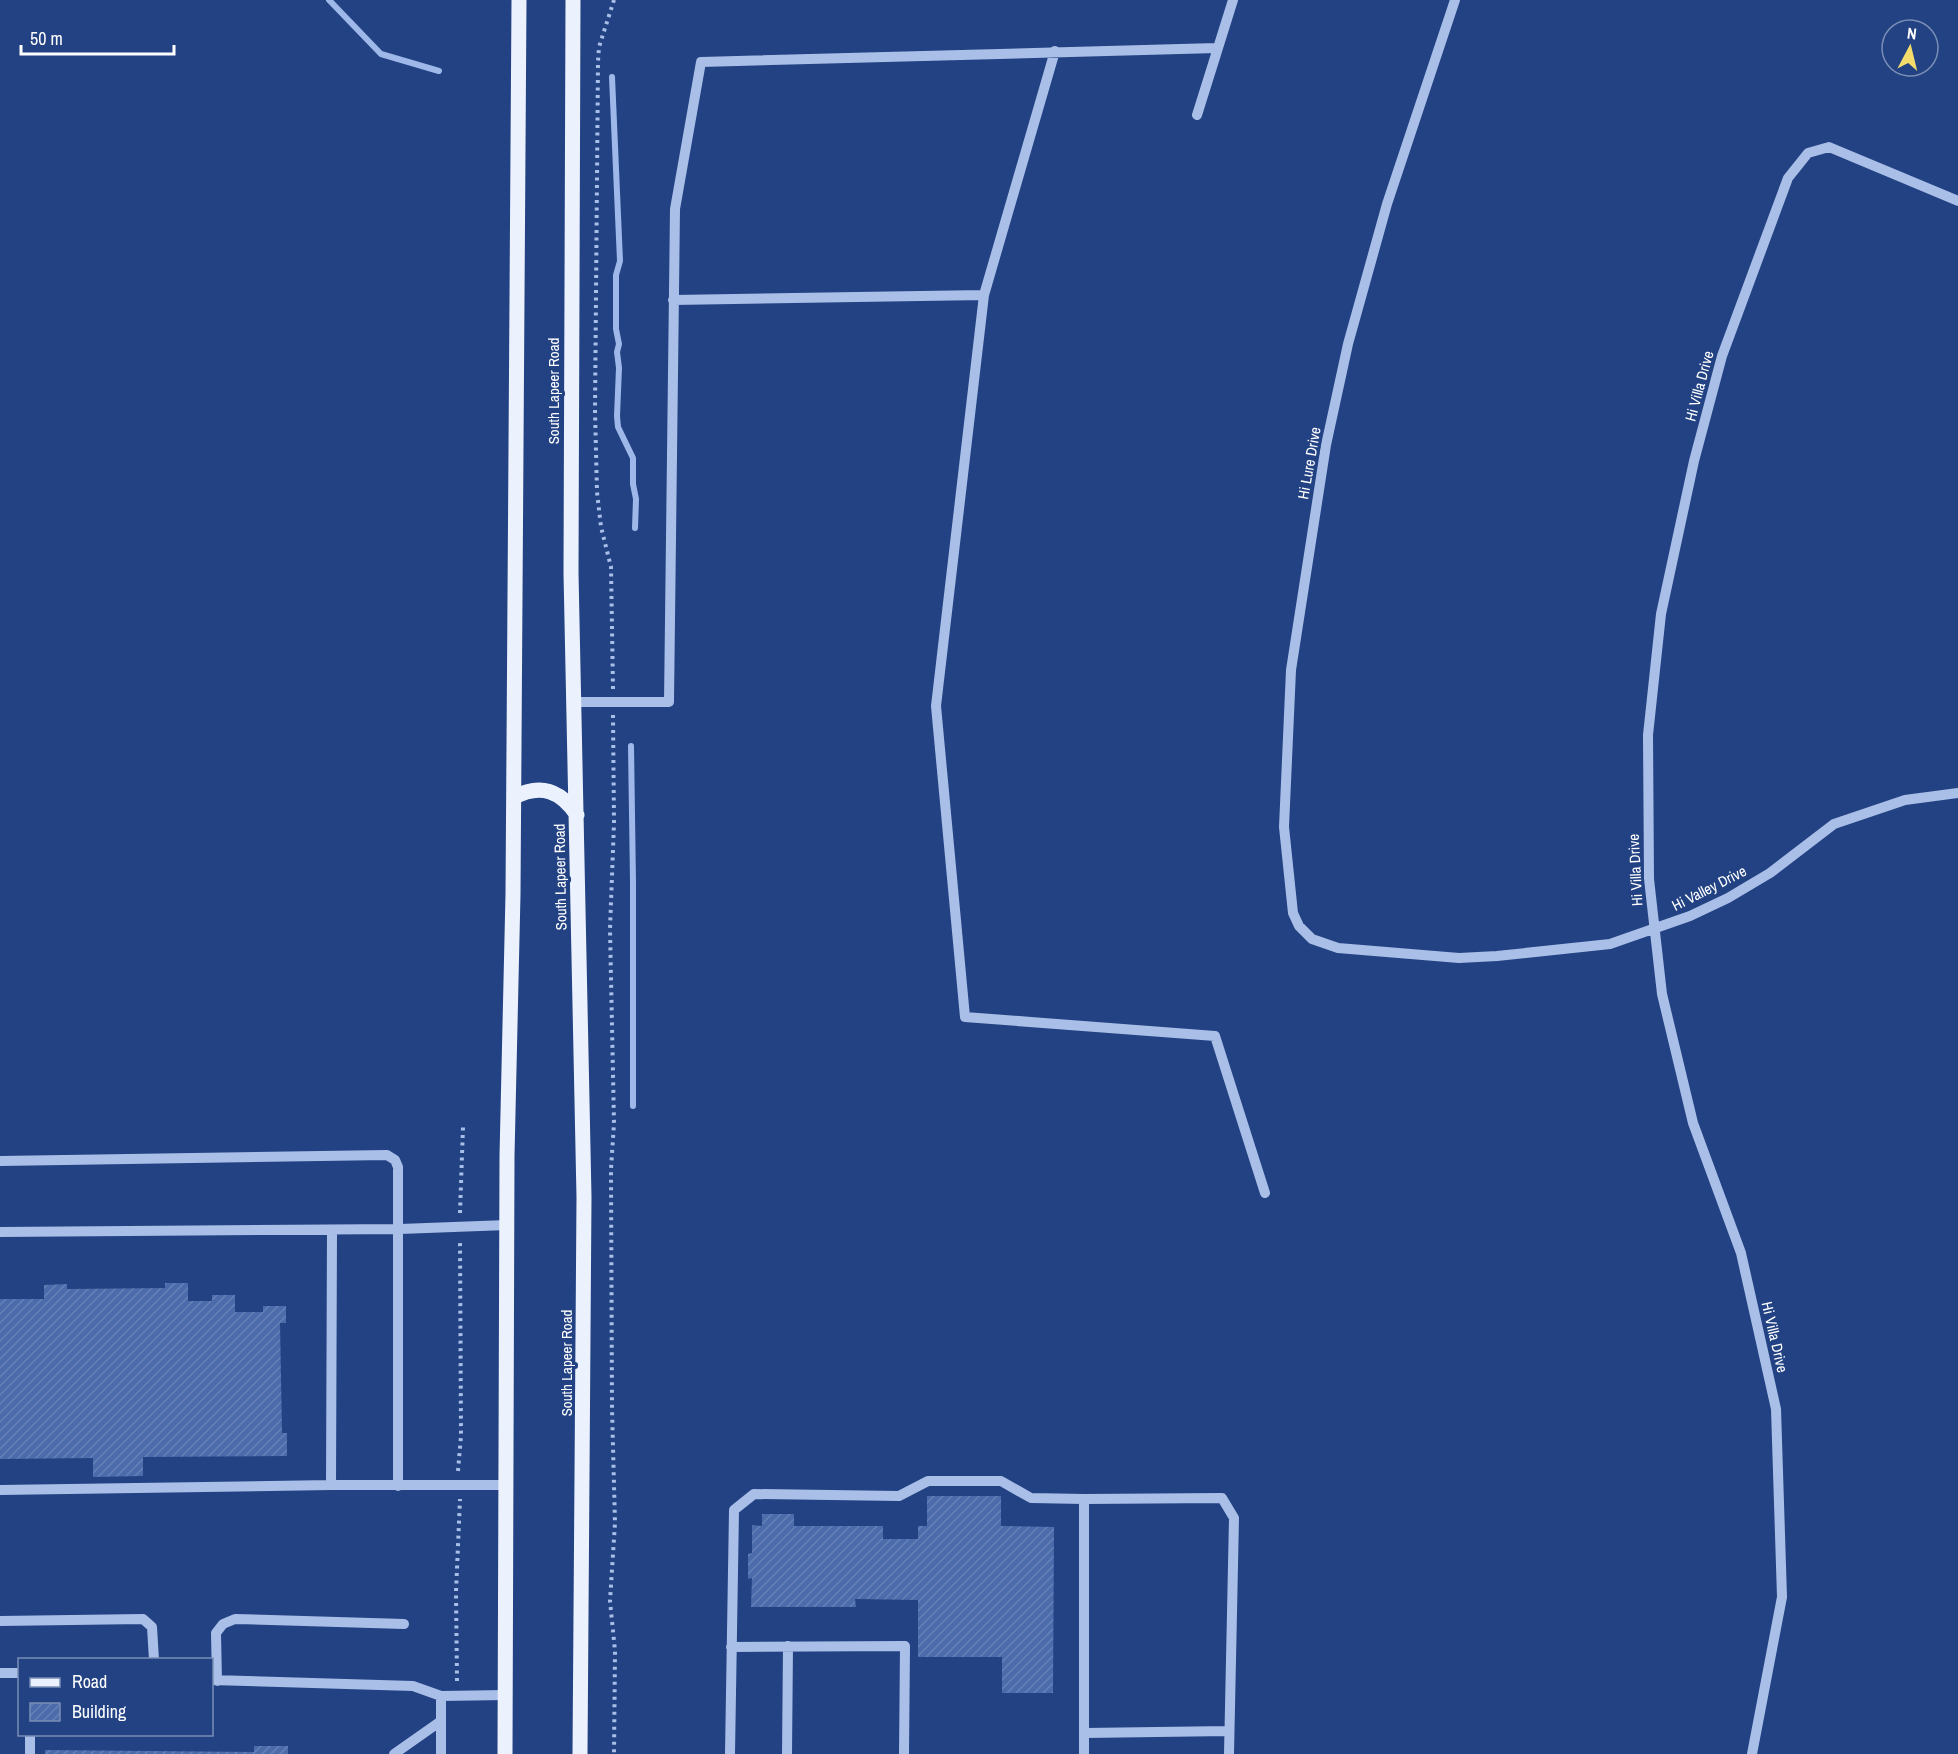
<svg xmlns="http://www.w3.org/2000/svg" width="1958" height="1754" viewBox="0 0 1958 1754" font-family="'Archivo Narrow',sans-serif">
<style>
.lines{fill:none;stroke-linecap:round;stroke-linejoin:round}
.stream{stroke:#9eb8e9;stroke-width:6}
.building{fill:url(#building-hatch)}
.path{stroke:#aabfe8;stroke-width:4;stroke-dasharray:3 4.5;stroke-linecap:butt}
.minor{stroke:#aabfe8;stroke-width:10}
.major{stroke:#ecf1fe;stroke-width:15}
.labels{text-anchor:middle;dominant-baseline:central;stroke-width:6;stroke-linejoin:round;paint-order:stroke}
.street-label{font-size:15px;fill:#fff;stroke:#224283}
</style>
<defs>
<pattern id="building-hatch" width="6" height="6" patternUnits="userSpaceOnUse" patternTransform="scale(1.5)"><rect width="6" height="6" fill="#4b6bab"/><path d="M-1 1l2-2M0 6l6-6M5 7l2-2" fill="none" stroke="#6681b8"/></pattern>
</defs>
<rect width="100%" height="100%" fill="#224283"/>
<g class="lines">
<path class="stream" d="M 329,0 L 381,54 L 439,71
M 612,77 L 620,261 L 616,275 L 616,329 L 619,344 L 617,352 L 619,368 L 617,416 L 618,427 L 633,458 L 633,484 L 636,499 L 635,528
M 631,746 L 633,882 L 633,1106"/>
</g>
<path class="building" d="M 165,1283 L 188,1283 L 188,1301 L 212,1301 L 212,1295 L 235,1295 L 235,1312 L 263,1312 L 263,1306 L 286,1306 L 286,1323 L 280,1323 L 282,1433 L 287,1433 L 287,1456 L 143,1457 L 143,1476 L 93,1477 L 93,1458 L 0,1459 L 0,1299 L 44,1299 L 44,1285 L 67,1284 L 67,1289 L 165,1288 Z
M 927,1496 L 1001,1496 L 1001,1526 L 1054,1527 L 1053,1693 L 1002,1693 L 1002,1657 L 918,1657 L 918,1600 L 855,1599 L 856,1607 L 751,1607 L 752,1578 L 748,1579 L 748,1554 L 752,1553 L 752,1525 L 762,1526 L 762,1514 L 794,1514 L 794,1526 L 883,1526 L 883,1539 L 918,1539 L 918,1526 L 927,1526 Z
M 254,1746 L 288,1746 L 288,1754 L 45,1754 L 45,1750 L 254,1752 Z"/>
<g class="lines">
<path class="path" d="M 613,689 L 611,567 L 601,527 L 597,492 L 595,411 L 598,61 L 599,47 L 614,0
M 613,715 L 614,823 L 610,929 L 614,1123 L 611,1169 L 612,1409 L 615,1523 L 610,1601 L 615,1651 L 614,1754
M 460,1213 L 463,1127
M 458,1471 L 461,1436 L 460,1241
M 457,1681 L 456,1592 L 460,1499"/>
<path class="minor" d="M 1455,0 L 1387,204 L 1348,344 L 1326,445 L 1291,670 L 1284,827 L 1293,913 L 1299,926 L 1312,939 L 1338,948 L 1459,958 L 1497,956 L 1610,944 L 1690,916 L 1728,898 L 1770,873 L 1834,824 L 1905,800 L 1958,793
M 1055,51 L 984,295 L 936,706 L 965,1017 L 1215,1036 L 1265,1193
M 1197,115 L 1233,0
M 673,300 L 984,295
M 574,702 L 669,702 L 675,209 L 701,62 L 1217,48
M 0,1161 L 387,1155 L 395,1160 L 398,1167 L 398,1486
M 0,1232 L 400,1229 L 507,1225
M 331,1485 L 332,1230
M 0,1490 L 331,1485 L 506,1485
M 1084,1499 L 1222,1498 L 1234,1518 L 1229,1754
M 0,1621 L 143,1619 L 152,1627 L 154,1660
M 731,1647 L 905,1646 L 904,1754
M 0,1673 L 20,1673
M 212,1680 L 413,1686 L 441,1696 L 506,1695
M 217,1681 L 216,1633 L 223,1624 L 235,1619 L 404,1624
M 441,1696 L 441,1754
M 1085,1733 L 1229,1731
M 30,1754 L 30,1734
M 394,1754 L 441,1721
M 730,1754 L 734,1510 L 754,1494 L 899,1496 L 928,1481 L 1001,1481 L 1031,1498 L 1084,1499 L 1084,1754
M 787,1754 L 788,1646
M 1752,1754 L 1782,1597 L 1776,1409 L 1741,1253 L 1693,1123 L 1662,994 L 1649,879 L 1648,735 L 1661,614 L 1694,461 L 1722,356 L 1788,178 L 1808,153 L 1829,147 L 1958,201"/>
<path class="major" d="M 573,0 L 571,573 L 584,1197 L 580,1754
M 514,797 C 541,783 561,791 577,815
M 505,1754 L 507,1156 L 513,894 L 519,0"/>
</g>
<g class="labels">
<g class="street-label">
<text transform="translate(1699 386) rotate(-75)">Hi Villa Drive</text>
<text transform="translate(553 391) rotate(-90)">South Lapeer Road</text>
<text transform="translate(1309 463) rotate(-80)">Hi Lure Drive</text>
<text transform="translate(1635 870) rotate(-93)">Hi Villa Drive</text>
<text transform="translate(560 877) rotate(-91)">South Lapeer Road</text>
<text transform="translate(1709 888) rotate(-27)">Hi Valley Drive</text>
<text transform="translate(1775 1337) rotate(77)">Hi Villa Drive</text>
<text transform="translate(566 1363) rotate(-90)">South Lapeer Road</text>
</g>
</g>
<rect x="18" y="1658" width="195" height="78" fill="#224283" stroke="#7a8eb5" stroke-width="1.5"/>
<rect x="30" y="1678" width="30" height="9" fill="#ecf1fe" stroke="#7a8eb5" stroke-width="1.5"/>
<text x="72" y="1688" font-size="18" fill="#ffffff">Road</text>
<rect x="30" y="1703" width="30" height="18" fill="url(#building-hatch)" stroke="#7a8eb5" stroke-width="1.5"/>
<text x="72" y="1718" font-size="18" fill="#ffffff">Building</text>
<g transform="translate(1910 48) rotate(7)"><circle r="28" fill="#224283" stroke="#7a8eb5" stroke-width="1.5"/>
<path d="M0-4.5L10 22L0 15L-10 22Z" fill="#f4dc6c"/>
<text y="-9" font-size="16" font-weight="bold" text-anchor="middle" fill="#ffffff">N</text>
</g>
<path d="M21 45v9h153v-9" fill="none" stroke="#ffffff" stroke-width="3"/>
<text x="30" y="45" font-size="18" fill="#ffffff" stroke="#224283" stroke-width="4.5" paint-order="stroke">50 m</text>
</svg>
